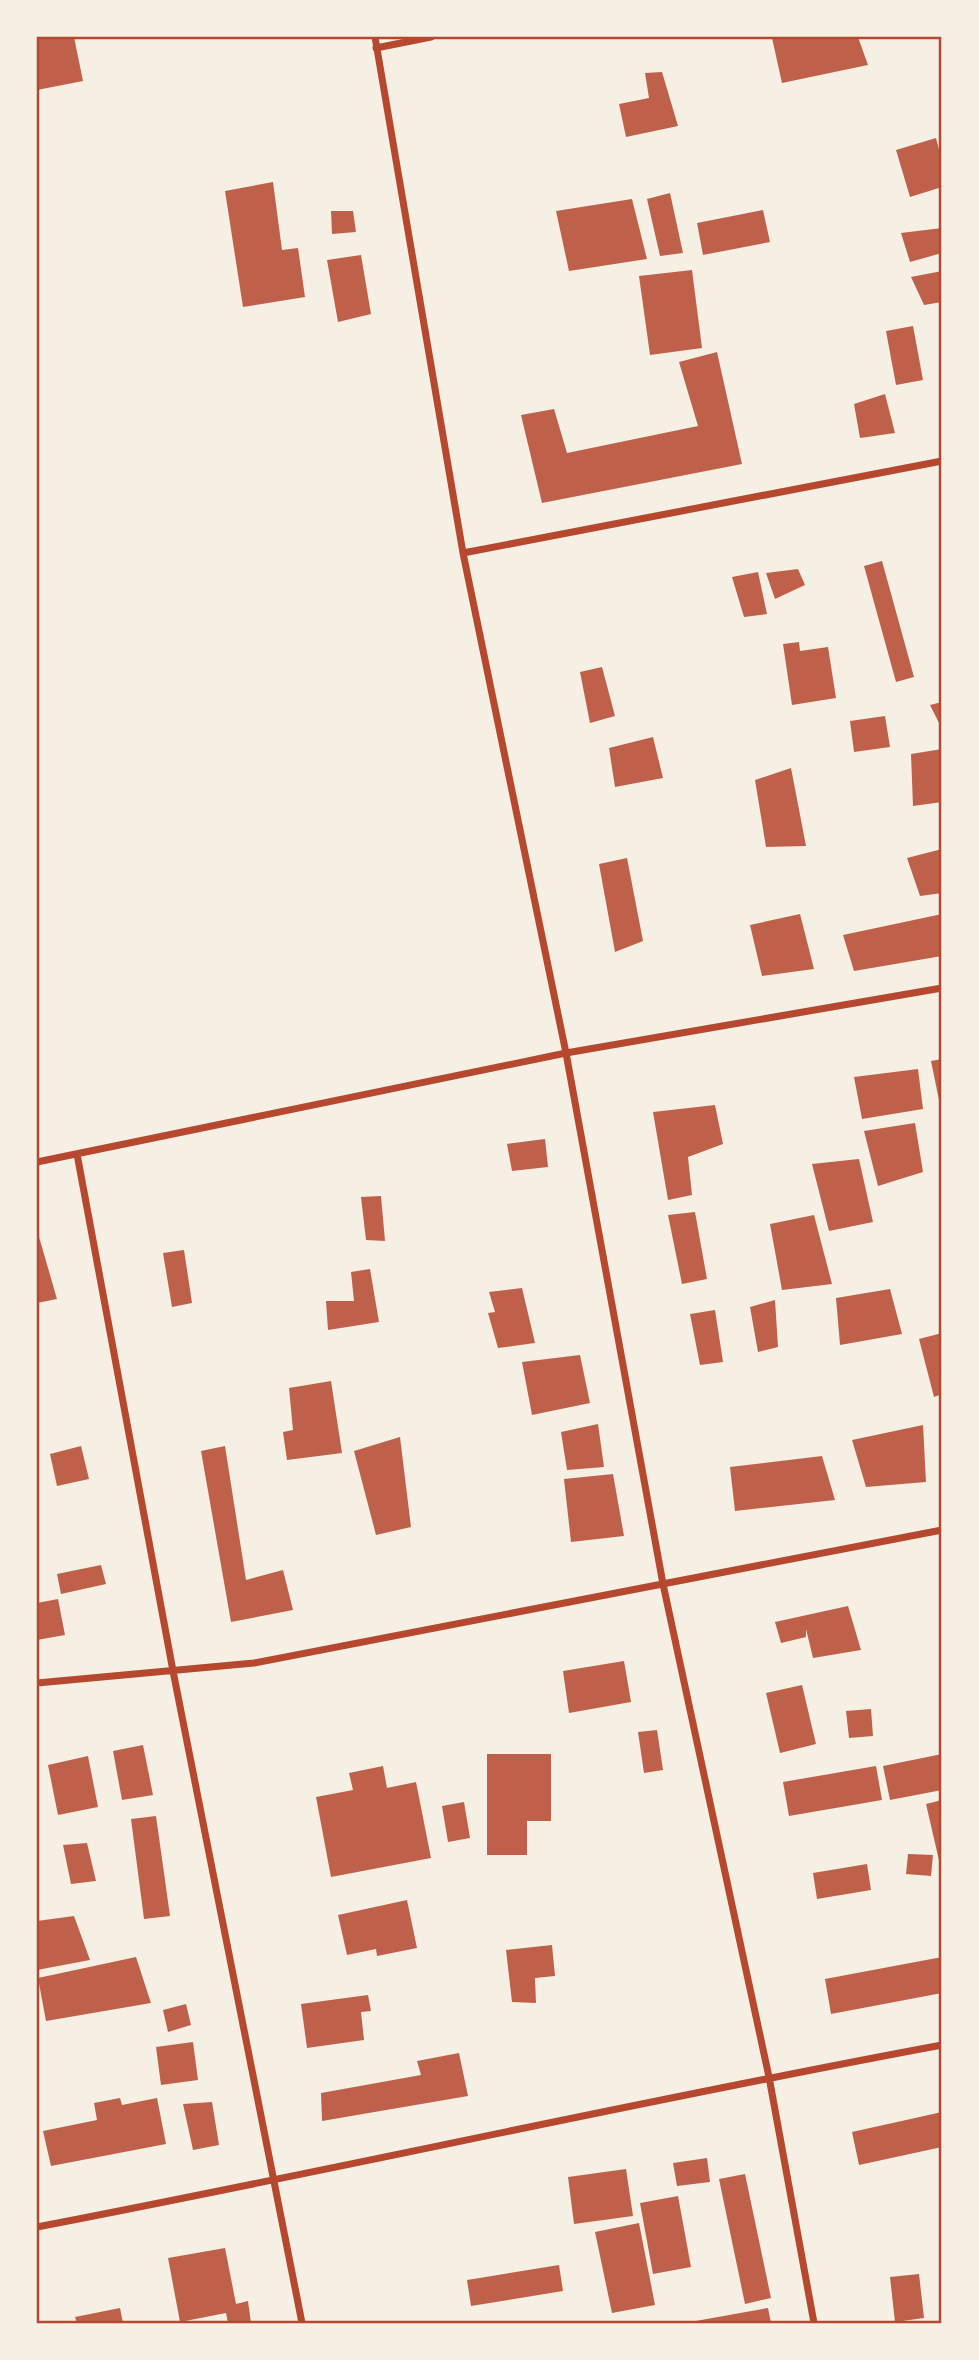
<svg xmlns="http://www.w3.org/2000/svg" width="979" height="2360" viewBox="0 0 979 2360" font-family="'Alegreya Sans',sans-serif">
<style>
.building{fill:#bf614a}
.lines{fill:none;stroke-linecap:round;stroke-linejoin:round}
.minor{stroke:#b5482f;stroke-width:7}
.neatline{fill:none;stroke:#b5482f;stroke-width:2.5}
</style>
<rect width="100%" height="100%" fill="#f6efe4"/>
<path class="building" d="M 37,37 L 74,37 L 83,81 L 37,90 Z
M 858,37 L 868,65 L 782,83 L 772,38 Z
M 662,72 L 678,126 L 626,137 L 619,104 L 649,98 L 645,73 Z
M 936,138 L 942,161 L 942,187 L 910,197 L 896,150 Z
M 273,182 L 282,250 L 298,248 L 305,297 L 243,307 L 225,191 Z
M 670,193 L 683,253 L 660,256 L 647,199 Z
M 632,199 L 647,259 L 569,271 L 556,211 Z
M 763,210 L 770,242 L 703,255 L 697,223 Z
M 331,211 L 353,211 L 356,232 L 332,234 Z
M 942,228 L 942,253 L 910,262 L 901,233 Z
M 361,255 L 371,314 L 338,322 L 327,260 Z
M 692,270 L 702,348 L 650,355 L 639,276 Z
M 942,271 L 942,302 L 924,305 L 911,277 Z
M 913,326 L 923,380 L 896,385 L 886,331 Z
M 717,352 L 742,464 L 542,503 L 521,415 L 554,409 L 567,453 L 698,426 L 679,362 Z
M 885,394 L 895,433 L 860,438 L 854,404 Z
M 882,561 L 914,677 L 896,682 L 864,566 Z
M 798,569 L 805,585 L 775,599 L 766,573 Z
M 758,572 L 767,614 L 744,617 L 732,577 Z
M 799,642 L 800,651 L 828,647 L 836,698 L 792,705 L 783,644 Z
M 602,667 L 615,716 L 590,723 L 580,672 Z
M 942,702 L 942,729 L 930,705 Z
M 885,716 L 890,747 L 854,752 L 850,721 Z
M 653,737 L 663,778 L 615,787 L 609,748 Z
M 942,749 L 942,802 L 913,806 L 911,754 Z
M 791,768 L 806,846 L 766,847 L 755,780 Z
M 942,849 L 942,893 L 920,896 L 907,858 Z
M 627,858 L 643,941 L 615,952 L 599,864 Z
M 800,914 L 814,969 L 762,976 L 750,925 Z
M 942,914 L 942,956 L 854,971 L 843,935 Z
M 942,1059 L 942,1100 L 939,1100 L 931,1061 Z
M 918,1069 L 923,1109 L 862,1119 L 854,1077 Z
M 715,1105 L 723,1144 L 688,1157 L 692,1195 L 668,1200 L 653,1112 Z
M 915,1123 L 923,1172 L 878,1186 L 864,1131 Z
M 545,1139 L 548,1167 L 512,1171 L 507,1144 Z
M 859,1159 L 873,1222 L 829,1231 L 812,1164 Z
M 381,1196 L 385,1241 L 366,1240 L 361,1197 Z
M 695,1212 L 707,1279 L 682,1284 L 668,1215 Z
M 814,1215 L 832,1284 L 782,1290 L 770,1224 Z
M 37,1230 L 57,1299 L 37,1303 Z
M 184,1250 L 192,1303 L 172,1307 L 163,1253 Z
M 370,1269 L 379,1322 L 328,1330 L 326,1301 L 354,1301 L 351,1272 Z
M 522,1288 L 535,1343 L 498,1348 L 488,1313 L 495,1312 L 489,1292 Z
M 890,1289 L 902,1334 L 840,1345 L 836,1298 Z
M 775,1300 L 778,1347 L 758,1352 L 750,1307 Z
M 715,1310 L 723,1362 L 700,1365 L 690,1314 Z
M 942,1333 L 942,1394 L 934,1397 L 919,1339 Z
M 580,1355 L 590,1403 L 532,1415 L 522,1362 Z
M 331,1381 L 342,1453 L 287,1460 L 283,1432 L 293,1430 L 289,1388 Z
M 598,1424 L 604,1467 L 567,1470 L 561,1432 Z
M 923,1425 L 926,1482 L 866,1487 L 852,1440 Z
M 400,1437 L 411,1527 L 376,1535 L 354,1451 Z
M 81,1446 L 89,1479 L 57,1486 L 50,1454 Z
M 225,1446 L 246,1580 L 283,1570 L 293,1610 L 231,1622 L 201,1451 Z
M 822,1456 L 835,1500 L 735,1511 L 730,1467 Z
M 613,1474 L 624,1536 L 571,1542 L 564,1479 Z
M 101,1565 L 106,1584 L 61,1594 L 57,1574 Z
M 58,1599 L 65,1635 L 37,1640 L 37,1603 Z
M 848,1606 L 861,1650 L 813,1658 L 806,1629 L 806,1637 L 781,1643 L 775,1622 Z
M 624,1661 L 631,1702 L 569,1713 L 563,1671 Z
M 802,1685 L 816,1744 L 780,1753 L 766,1693 Z
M 871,1709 L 873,1736 L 849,1738 L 846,1711 Z
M 657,1730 L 663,1770 L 644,1773 L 638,1732 Z
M 143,1745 L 153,1795 L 122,1800 L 113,1751 Z
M 487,1754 L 551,1754 L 551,1821 L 527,1821 L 527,1855 L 487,1855 Z
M 942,1754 L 942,1790 L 890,1800 L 883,1766 Z
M 88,1756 L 98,1807 L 58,1815 L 48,1765 Z
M 383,1766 L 387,1788 L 416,1782 L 431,1858 L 331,1877 L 316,1797 L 353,1790 L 349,1773 Z
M 876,1766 L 882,1800 L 789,1816 L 783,1782 Z
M 942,1800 L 942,1869 L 941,1869 L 926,1804 Z
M 464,1802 L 470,1838 L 448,1842 L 442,1806 Z
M 156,1816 L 170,1916 L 144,1919 L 131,1819 Z
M 87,1843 L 96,1881 L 71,1884 L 63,1845 Z
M 908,1854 L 933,1855 L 931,1876 L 906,1874 Z
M 867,1864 L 871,1890 L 817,1899 L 813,1873 Z
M 407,1900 L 417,1948 L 377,1956 L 376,1949 L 347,1955 L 338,1915 Z
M 74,1916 L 90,1960 L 37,1970 L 37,1921 Z
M 552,1945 L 555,1976 L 535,1978 L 536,2003 L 512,2002 L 506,1950 Z
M 136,1957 L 151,2003 L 46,2021 L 38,1978 Z
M 942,1957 L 942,1993 L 831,2014 L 825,1979 Z
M 368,1995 L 371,2011 L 361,2012 L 364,2040 L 307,2048 L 301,2004 Z
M 186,2004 L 191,2025 L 168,2032 L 163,2010 Z
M 193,2042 L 198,2080 L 161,2085 L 156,2047 Z
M 459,2053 L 468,2096 L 322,2121 L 321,2093 L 421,2075 L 417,2061 Z
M 120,2098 L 122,2105 L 157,2098 L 166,2144 L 51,2166 L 43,2131 L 97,2120 L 94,2103 Z
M 212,2102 L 219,2145 L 193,2150 L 183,2104 Z
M 942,2112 L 942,2147 L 859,2165 L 852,2132 Z
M 707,2158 L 710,2182 L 677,2186 L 673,2163 Z
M 626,2169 L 633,2216 L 574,2224 L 568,2177 Z
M 745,2174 L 771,2298 L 745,2304 L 719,2179 Z
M 678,2196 L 691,2267 L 653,2274 L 640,2203 Z
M 639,2223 L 655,2305 L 612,2313 L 595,2232 Z
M 225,2248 L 236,2304 L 248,2301 L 251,2323 L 228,2323 L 226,2313 L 180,2322 L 168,2258 Z
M 559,2265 L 563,2291 L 471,2306 L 467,2280 Z
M 919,2274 L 924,2318 L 895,2322 L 890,2277 Z
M 120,2308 L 123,2323 L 77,2323 L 75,2317 Z
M 768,2308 L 771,2323 L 690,2323 L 690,2322 Z"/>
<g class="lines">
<path class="minor" d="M 375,37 L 463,553 L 566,1053 L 663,1584 L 769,2077 L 814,2323
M 376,48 L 431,37
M 463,553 L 942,461
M 77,1154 L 173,1671 L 302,2323
M 37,1162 L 566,1053 L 942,988
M 37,1683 L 254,1663 L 942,1530
M 37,2227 C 339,2169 640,2101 942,2045"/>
</g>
<rect width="979" height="2360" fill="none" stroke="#f6efe4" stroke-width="77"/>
<rect x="38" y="38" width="902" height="2284" class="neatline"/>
</svg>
